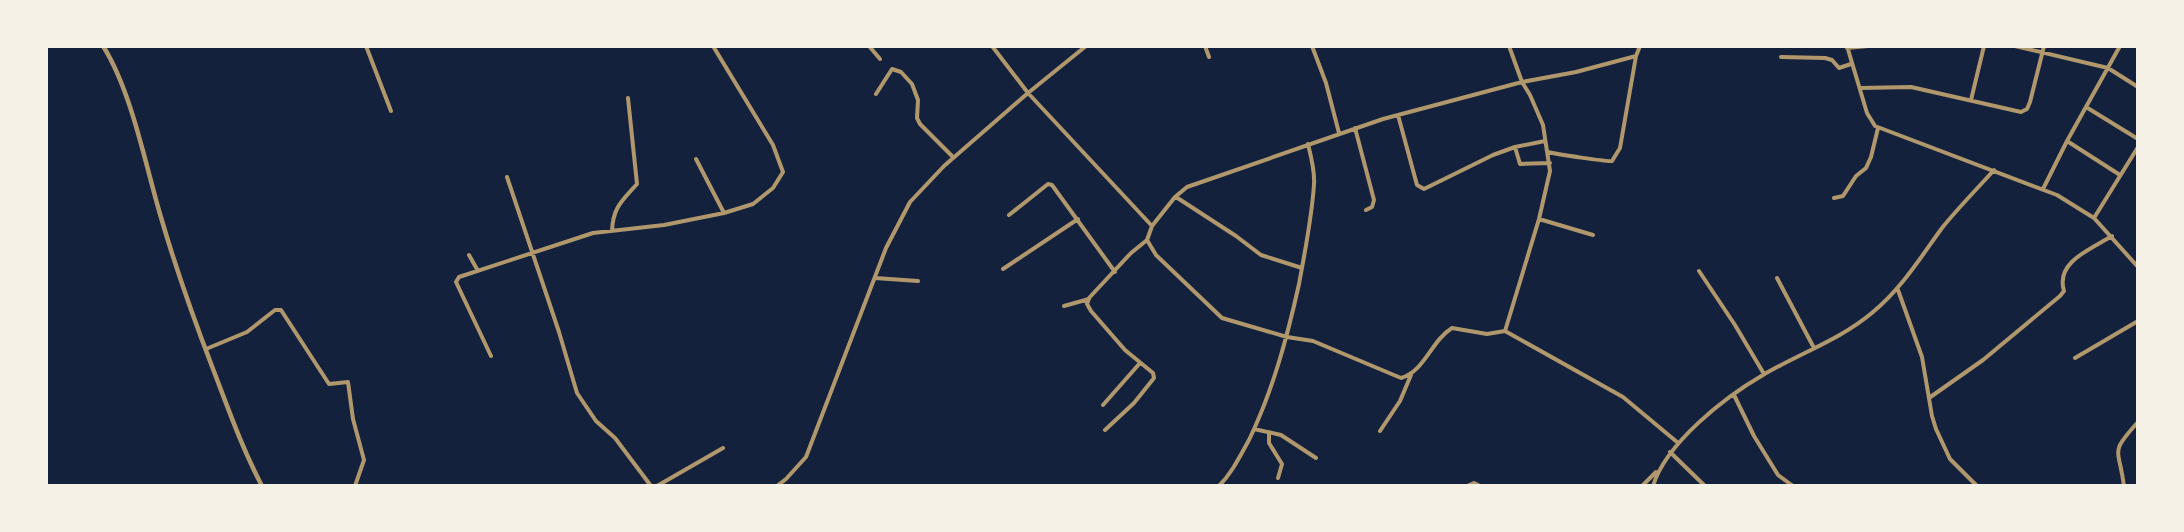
<svg xmlns="http://www.w3.org/2000/svg" width="2184" height="532" viewBox="0 0 2184 532" font-family="Commissioner,sans-serif">
<style>
.lines{fill:none;stroke-linecap:round;stroke-linejoin:round}
.minor{stroke:#b1986c;stroke-width:4}
.tertiary{stroke:#b1986c;stroke-width:4.5}
</style>
<rect width="100%" height="100%" fill="#14213d"/>
<g class="lines">
<path class="minor" d="M 366,46 L 391,111
M 869,46 L 880,59
M 992,46 L 1028,93 L 1152,226 L 1147,240 L 1156,255 L 1222,318 L 1287,337 L 1313,341 L 1401,378 C 1425,371 1431,341 1452,328 L 1487,334 L 1505,331 L 1539,219 L 1550,171 L 1543,125 L 1530,95 L 1522,82 L 1509,46
M 1205,46 L 1209,57
M 1312,46 L 1326,83 L 1339,133
M 1847,46 L 1867,113 L 1875,126 L 2057,195 L 2094,218 L 2138,267
M 2015,46 L 2108,68 L 2138,87
M 1847,48 L 1868,46
M 1781,57 L 1825,58 L 1832,60 L 1839,68 L 1851,64
M 1860,88 L 1911,87 L 2021,112 L 2027,109 L 2030,102 L 2044,46
M 876,94 L 892,69 L 901,72 L 912,84 L 918,100 L 917,118 L 920,124 L 953,157
M 1971,100 L 1984,46
M 2086,107 L 2138,139
M 1398,115 L 1417,185 L 1424,189 L 1493,155 L 1515,147 L 1545,141
M 1355,128 L 1374,200 L 1372,207 L 1366,210
M 2067,141 L 2120,175
M 1515,147 L 1520,164 L 1550,163
M 1548,152 C 1555,154 1608,162 1612,161 L 1620,148 L 1636,56
M 696,159 L 724,213
M 507,177 L 559,332 L 577,393 L 596,421 L 615,438 L 651,486
M 2043,189 L 2067,141 L 2120,46
M 1176,197 L 1236,236 L 1261,255 L 1302,268
M 1834,198 L 1843,196 L 1856,176 L 1866,168 L 1871,157 L 1878,128
M 1009,215 L 1048,184 L 1052,185 L 1115,272
M 2094,218 L 2138,147
M 1539,219 L 1593,235
M 1152,226 L 1175,197 L 1187,187 L 1383,119 L 1522,82 L 1576,72 L 1636,56 L 1640,46
M 612,231 C 613,207 622,201 637,184 L 628,98
M 469,255 L 478,271
M 1003,269 L 1078,219
M 1699,271 L 1735,325 L 1764,374
M 875,278 L 918,281
M 1777,278 L 1814,348
M 1898,290 L 1922,357 L 1932,416 L 1936,429 L 1950,459 L 1977,486
M 1064,306 L 1089,299
M 1505,331 L 1623,397 L 1677,442
M 206,349 L 247,332 L 275,310 L 281,310 L 329,384 L 348,382 L 353,419 L 364,460 L 355,486
M 491,356 L 456,282 L 459,277 L 593,233 L 664,225 L 724,213 L 753,204 L 773,188 L 783,172 L 773,145 L 713,46
M 2075,358 L 2138,321
M 1734,395 L 1754,436 L 1778,475 L 1793,486
M 1929,398 L 1983,360 L 2060,296 L 2064,291 C 2055,262 2091,249 2112,236
M 1103,405 L 1140,363
M 1254,429 L 1281,435 L 1316,458
M 1105,430 L 1134,403 L 1154,378 L 1153,373 L 1125,350 L 1091,311 L 1087,304 L 1089,298 L 1131,253 L 1147,240
M 1380,431 L 1400,401 L 1411,375
M 1269,432 L 1269,443 L 1282,464 L 1278,478
M 1670,452 L 1705,486
M 657,486 L 723,448
M 777,486 L 786,479 L 806,457 L 886,248 L 910,202 L 944,166 L 1028,93 L 1086,46
M 1219,486 C 1232,473 1240,456 1249,440 C 1273,390 1287,338 1299,284 C 1305,251 1312,217 1314,184 C 1315,171 1311,156 1308,144
M 1467,486 L 1474,483 L 1480,486
M 1642,486 L 1656,472
M 1653,486 C 1666,443 1725,397 1763,375 C 1800,353 1840,340 1873,312 C 1902,288 1920,258 1942,228 C 1958,208 1977,189 1994,170
M 2124,486 C 2119,447 2109,454 2138,422"/>
<path class="tertiary" d="M 103,46 C 131,90 145,163 160,214 C 175,266 193,317 213,369 C 228,408 242,448 262,486"/>
</g>
<rect width="2184" height="532" fill="none" stroke="#f6f1e7" stroke-width="96"/>
</svg>
